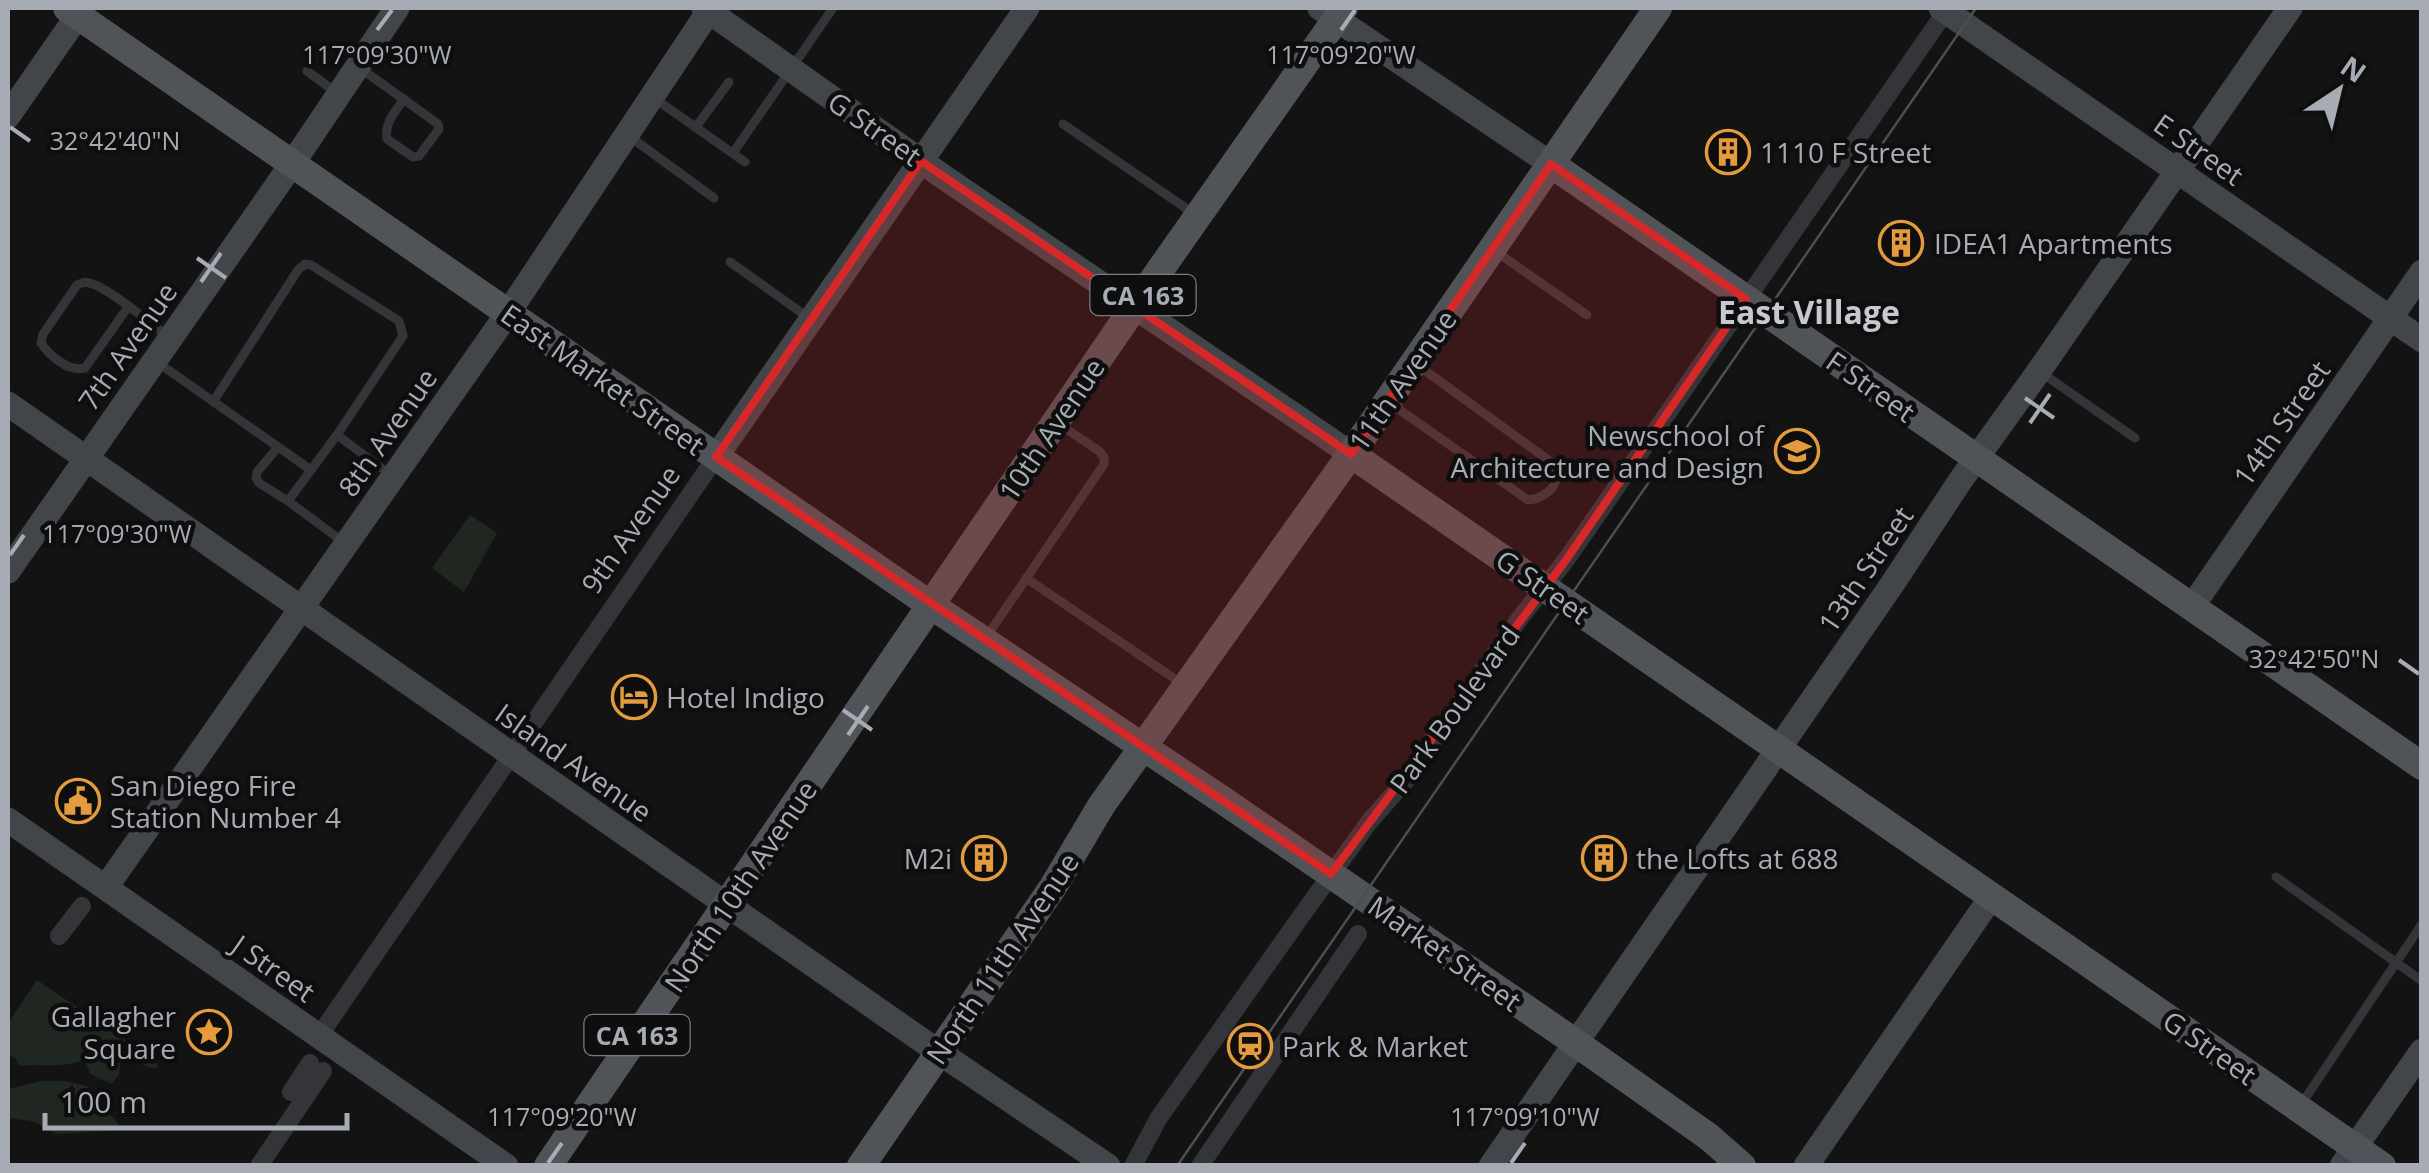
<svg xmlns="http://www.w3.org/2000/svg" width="2429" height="1173" viewBox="0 0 2429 1173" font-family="'Open Sans',sans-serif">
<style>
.green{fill:#1f2720}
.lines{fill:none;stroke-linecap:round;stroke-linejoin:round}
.lane{stroke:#343539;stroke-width:9}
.street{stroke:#343539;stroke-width:18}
.secondary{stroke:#424549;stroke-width:25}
.primary{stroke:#505358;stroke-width:28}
.tram{stroke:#4b4e52;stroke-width:2.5}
.marked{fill:#d62828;fill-opacity:0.2;stroke:#d62828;stroke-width:8;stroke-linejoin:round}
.ticks{fill:none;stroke:#a6abb4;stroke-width:4}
.labels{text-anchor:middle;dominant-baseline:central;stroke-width:9;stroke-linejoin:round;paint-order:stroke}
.shield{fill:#0e0e0f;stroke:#787c82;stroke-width:2.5}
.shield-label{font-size:25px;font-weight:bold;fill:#a6abb4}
.street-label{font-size:28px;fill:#a6abb4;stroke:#0e0e0f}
.poi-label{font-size:28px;fill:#a6abb4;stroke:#0e0e0f;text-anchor:start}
.quarter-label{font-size:32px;font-weight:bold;fill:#c6cad0;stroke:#0e0e0f}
.ticks-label{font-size:25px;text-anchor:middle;fill:#a6abb4;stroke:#0e0e0f;stroke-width:9;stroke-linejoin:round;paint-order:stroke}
</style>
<rect width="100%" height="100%" fill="#131314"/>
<path class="green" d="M 470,515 L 497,533 L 464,592 L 432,568 Z
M 37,980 L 155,1060 L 158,1068 L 147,1067 L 129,1056 L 126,1063 L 120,1063 L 119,1075 L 112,1084 L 90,1074 L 87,1065 L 81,1061 C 63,1068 40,1064 20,1066 L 15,1058 L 8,1055 L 8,1023 Z
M 41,1081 L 66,1081 L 89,1087 L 84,1098 L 112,1117 L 124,1130 L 56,1134 L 45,1127 L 31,1121 L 8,1118 L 8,1089 Z"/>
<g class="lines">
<path class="lane" d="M 360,68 L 438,124 L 439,129 L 419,156 L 413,157 L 387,139 C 384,123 395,112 404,99
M 307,71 L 337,93
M 654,98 L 745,162
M 1063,124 L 1193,213
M 696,127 L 729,82
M 629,136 L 714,198
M 733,153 L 833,8
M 1495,251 L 1587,315
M 730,262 L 809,318
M 128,307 L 85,368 C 68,372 50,356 41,343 L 43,334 L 77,285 C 85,282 85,281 93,284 C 111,290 150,323 168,336
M 157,362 L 311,470 L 288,501 L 342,541
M 2042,373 L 2135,438
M 213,402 L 298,270 L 305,264 L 311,265 L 399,321 L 403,336 L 337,435
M 1390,403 L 1528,500 C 1547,499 1567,479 1551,462 L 1416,364
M 278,447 L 257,472 L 256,478 L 259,483 L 288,501
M 311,470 L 337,435 L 391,475
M 1026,578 L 1181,683
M 985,639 L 1104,464 L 1104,457 L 1099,451 L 1059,424
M 2276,877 L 2422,981
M 2300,1106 L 2422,924"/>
<path class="street" d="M 59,936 L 82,906
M 319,1036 L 716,457
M 291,1092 L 310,1063
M 259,1166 L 323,1071
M 1133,1166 L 1158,1119 L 1297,922 L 1369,822 L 1406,780 L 1520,618 L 1566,560 L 1948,8
M 1200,1166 L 1358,934"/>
<path class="secondary" d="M 704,8 L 945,178 L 1351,454
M 1320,8 L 1551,164
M 1941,8 L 2422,340
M 8,116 L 83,8
M 8,404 L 940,1053 L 1108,1166
M 716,457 L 1027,8
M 8,571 L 292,164 L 397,8
M 2191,608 L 2422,272
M 8,820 L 506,1166
M 106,887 L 508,313 L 711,8
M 1491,1166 L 1893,583 L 1960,481 L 2039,371 L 2290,8
M 1806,1166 L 1992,896
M 2342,1166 L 2422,1051"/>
<path class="primary" d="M 67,8 L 932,606 L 1227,803 L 1576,1043 L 1709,1137 L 1742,1166
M 1551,164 L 2422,766
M 1351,454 L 2382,1166
M 548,1166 L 1134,307 L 1344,8
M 861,1166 L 1053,887 L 1101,806 L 1351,454 L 1658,8"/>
<path class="tram" d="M 1177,1166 L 1976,8"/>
</g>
<path class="marked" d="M 921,161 L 1351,454 L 1551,164 L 1746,299 L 1566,560 L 1331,874 L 716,457 Z"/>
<path class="ticks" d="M 377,30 L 392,10M 1341,30 L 1355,10M 10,127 L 30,141M 197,258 L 226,278M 201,282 L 221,253M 2025,398 L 2054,418M 2030,423 L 2050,394M 10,555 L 24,535M 2399,660 L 2419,674M 843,710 L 872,730M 848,735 L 868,706M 548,1163 L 562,1143M 1511,1163 L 1525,1143"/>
<defs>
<symbol id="building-ring" viewBox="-11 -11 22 22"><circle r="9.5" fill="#0e0e0f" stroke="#e39b3d" stroke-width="1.5"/><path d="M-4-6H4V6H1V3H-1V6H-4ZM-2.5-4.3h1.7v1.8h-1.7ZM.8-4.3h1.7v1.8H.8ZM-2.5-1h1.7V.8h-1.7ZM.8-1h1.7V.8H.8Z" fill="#e39b3d"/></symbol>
<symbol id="school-ring" viewBox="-11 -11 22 22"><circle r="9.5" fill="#0e0e0f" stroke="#e39b3d" stroke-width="1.5"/><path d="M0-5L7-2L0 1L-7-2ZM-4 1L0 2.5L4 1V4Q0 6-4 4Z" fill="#e39b3d"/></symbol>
<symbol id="hotel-ring" viewBox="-11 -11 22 22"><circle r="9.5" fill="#0e0e0f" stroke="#e39b3d" stroke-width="1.5"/><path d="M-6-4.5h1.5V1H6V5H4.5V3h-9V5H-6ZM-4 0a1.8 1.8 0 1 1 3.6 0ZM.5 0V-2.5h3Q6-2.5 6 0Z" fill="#e39b3d"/></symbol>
<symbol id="civic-ring" viewBox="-11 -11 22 22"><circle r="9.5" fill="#0e0e0f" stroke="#e39b3d" stroke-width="1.5"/><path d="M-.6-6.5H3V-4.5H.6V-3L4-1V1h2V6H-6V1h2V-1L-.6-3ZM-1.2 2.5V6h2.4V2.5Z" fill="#e39b3d"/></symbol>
<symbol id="sight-ring" viewBox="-11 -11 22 22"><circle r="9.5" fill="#0e0e0f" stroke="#e39b3d" stroke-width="1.5"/><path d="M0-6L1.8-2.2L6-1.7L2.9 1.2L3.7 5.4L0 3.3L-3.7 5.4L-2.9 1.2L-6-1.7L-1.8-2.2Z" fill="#e39b3d"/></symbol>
<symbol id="station-ring" viewBox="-11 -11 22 22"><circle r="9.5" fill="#0e0e0f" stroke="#e39b3d" stroke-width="1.5"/><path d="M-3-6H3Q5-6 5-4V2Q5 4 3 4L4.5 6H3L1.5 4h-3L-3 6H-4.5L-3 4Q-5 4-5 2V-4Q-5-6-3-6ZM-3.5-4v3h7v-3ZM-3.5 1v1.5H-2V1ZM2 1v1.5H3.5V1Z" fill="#e39b3d"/></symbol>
</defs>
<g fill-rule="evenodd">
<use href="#building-ring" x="1703" y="127" width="50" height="50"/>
<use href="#building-ring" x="1876" y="218" width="50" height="50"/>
<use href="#school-ring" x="1772" y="426" width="50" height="50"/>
<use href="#hotel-ring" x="609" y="672" width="50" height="50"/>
<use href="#civic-ring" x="53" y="776" width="50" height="50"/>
<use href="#building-ring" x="959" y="833" width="50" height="50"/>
<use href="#building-ring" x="1579" y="833" width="50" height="50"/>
<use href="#sight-ring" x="184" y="1007" width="50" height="50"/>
<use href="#station-ring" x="1225" y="1021" width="50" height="50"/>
</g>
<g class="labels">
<g class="shield">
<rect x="1090.5" y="275" width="105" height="40" rx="8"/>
<rect x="584.5" y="1015" width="105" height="40" rx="8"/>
</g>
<g class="shield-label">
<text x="1143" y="295">CA 163</text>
<text x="637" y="1035">CA 163</text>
</g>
<g class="street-label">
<text transform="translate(875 128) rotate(35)">G Street</text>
<text transform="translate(2199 149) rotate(35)">E Street</text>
<text transform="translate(127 346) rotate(-55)">7th Avenue</text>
<text transform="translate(603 379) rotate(35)">East Market Street</text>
<text transform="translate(1402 380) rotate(-55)">11th Avenue</text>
<text transform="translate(1871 386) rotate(35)">F Street</text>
<text transform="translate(2281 423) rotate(-55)">14th Street</text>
<text transform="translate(1051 429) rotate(-56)">10th Avenue</text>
<text transform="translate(387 432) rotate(-55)">8th Avenue</text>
<text transform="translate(630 529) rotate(-55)">9th Avenue</text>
<text transform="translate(1865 569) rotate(-56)">13th Street</text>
<text transform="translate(1543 586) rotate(35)">G Street</text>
<text transform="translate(1454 709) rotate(-54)">Park Boulevard</text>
<text transform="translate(574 762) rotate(35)">Island Avenue</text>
<text transform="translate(740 886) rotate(-56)">North 10th Avenue</text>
<text transform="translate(1445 953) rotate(35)">Market Street</text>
<text transform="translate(1002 958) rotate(-56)">North 11th Avenue</text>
<text transform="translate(274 968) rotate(35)">J Street</text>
<text transform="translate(2210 1047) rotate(35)">G Street</text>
</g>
<g class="poi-label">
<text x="1760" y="152">1110 F Street</text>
<text x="1934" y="243">IDEA1 Apartments</text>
<text x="1764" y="435" text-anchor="end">Newschool of<tspan x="1764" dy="32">Architecture and Design</tspan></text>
<text x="666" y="697">Hotel Indigo</text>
<text x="110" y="785">San Diego Fire<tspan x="110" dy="32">Station Number 4</tspan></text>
<text x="952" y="858" text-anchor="end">M2i</text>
<text x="1636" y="858">the Lofts at 688</text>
<text x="176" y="1016" text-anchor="end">Gallagher<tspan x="176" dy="32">Square</tspan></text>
<text x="1282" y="1046">Park &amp; Market</text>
</g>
<g class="quarter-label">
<text x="1809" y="311">East Village</text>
</g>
</g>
<g class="ticks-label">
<text x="377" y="64">117°09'30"W</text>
<text x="1341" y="64">117°09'20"W</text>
<text x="115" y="150">32°42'40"N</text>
<text x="117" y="543">117°09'30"W</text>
<text x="2314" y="668">32°42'50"N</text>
<text x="562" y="1126">117°09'20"W</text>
<text x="1525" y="1126">117°09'10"W</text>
</g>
<rect width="2429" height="1173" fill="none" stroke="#a6abb4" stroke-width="20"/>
<g transform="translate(2339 90) rotate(35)" stroke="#0e0e0f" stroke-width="8" paint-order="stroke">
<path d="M0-8L18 38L0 25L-18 38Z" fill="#a6abb4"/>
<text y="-15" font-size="28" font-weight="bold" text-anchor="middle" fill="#a6abb4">N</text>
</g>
<path d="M45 1113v15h302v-15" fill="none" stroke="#a6abb4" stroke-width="5"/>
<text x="60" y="1113" font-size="30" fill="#a6abb4" stroke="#0e0e0f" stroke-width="8" paint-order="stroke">100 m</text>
</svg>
